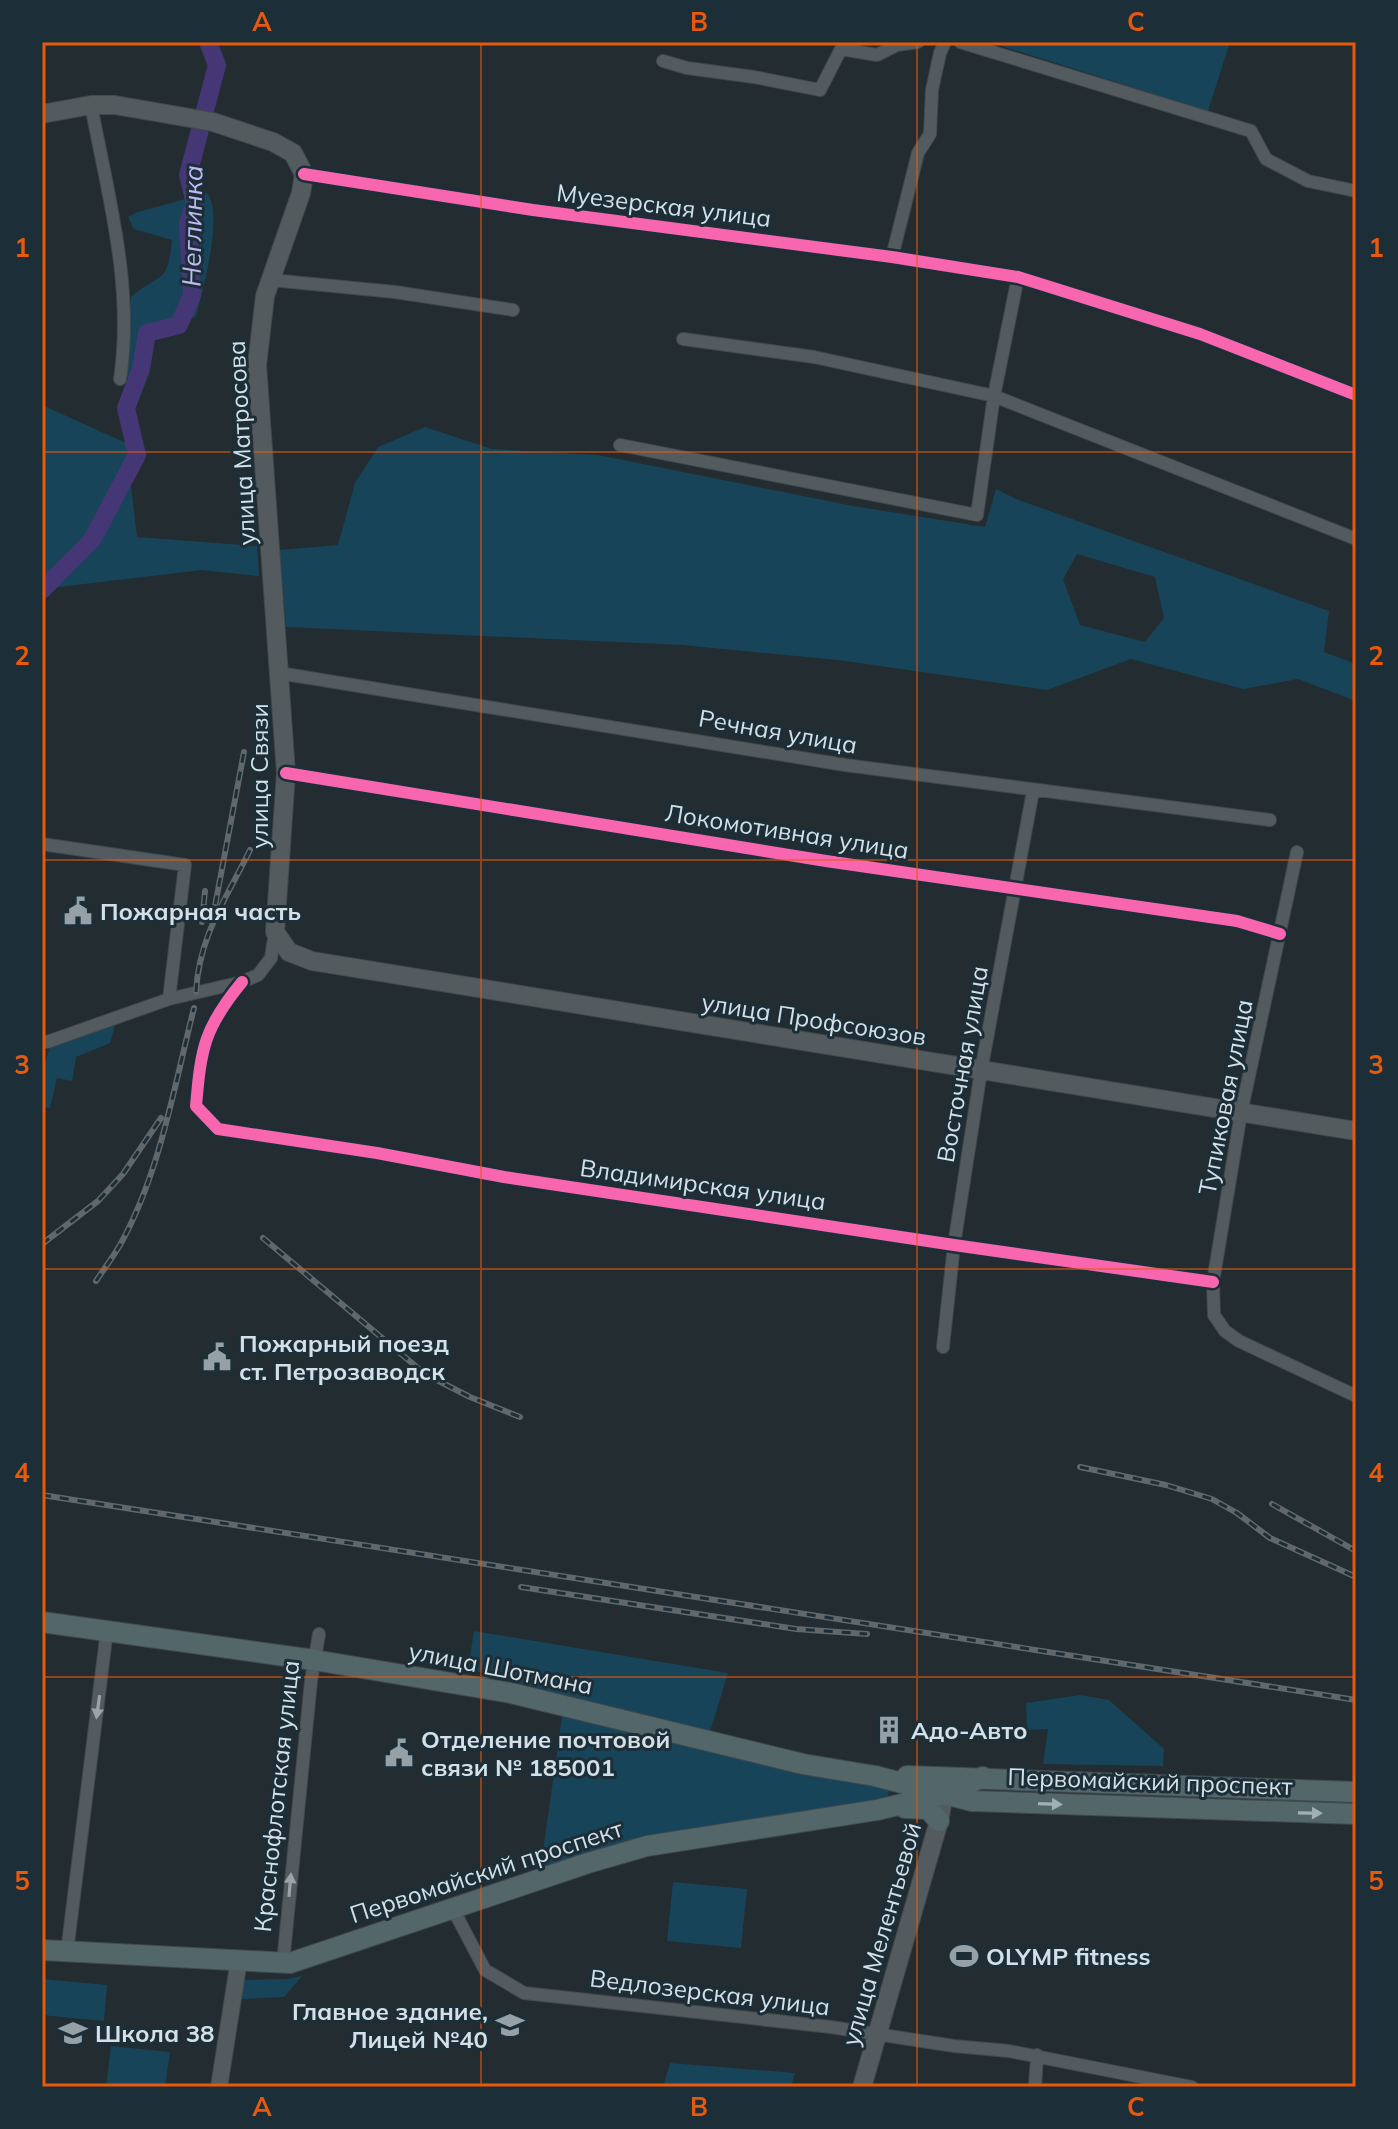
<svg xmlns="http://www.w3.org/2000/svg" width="1398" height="2129" viewBox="0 0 1398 2129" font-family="Mulish,sans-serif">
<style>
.green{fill:#184459;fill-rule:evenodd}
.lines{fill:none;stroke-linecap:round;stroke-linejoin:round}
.river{stroke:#453775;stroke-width:18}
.minor-casing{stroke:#40494d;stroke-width:14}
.tertiary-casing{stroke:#40494d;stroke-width:18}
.secondary-casing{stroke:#40494d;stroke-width:20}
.primary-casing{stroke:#40494d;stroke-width:22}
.minor{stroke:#545b5f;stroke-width:12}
.tertiary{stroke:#545b5f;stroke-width:16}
.secondary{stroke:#545b5f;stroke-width:18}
.primary{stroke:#53676b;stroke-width:20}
.rail-casing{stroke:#60686c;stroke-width:6}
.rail{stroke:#1c2e37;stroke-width:3;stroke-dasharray:9;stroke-linecap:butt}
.cycleway-casing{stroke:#1c2e37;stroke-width:17}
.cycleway{stroke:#f766af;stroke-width:12}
.oneway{fill:#9ba4a9}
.oneway2{fill:#a1b0b5}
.grid{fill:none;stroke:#e8590c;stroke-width:2;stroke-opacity:0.55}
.labels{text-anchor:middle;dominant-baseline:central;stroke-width:6;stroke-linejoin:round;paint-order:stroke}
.street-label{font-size:24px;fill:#d5e0e6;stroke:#1c2e37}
.poi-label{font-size:24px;font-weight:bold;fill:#d5e0e6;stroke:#1c2e37;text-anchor:start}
.water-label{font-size:26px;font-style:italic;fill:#c1b8f4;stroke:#1c2e37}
.neatline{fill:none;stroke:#e8590c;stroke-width:3}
.grid-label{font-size:26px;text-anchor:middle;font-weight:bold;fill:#e8590c}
</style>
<rect width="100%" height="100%" fill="#222c31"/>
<path class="green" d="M 989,42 L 1230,42 L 1208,111 Z
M 207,193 C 224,213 203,290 196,316 L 191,319 L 143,329 L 136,376 L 128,378 L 125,373 L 131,297 C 161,271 167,287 172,240 L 134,229 L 128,217 L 138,212 Z
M 42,405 L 126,443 L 137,537 L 257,546 L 259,576 L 202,570 L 42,589 Z
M 425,427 L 492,449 L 598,455 L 853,506 L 985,527 L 996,489 L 1016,499 L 1329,611 L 1324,652 L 1356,664 L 1356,701 L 1298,679 L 1243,689 L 1131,659 L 1047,690 L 838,660 L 682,645 L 286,627 L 279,550 L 338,545 L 355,483 L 378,447 ZM 1077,554 L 1155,577 L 1164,618 L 1145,642 L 1080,625 L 1063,579 Z
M 115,1025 L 110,1043 L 76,1057 L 72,1081 L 57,1078 L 50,1108 L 42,1107 L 42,1074 L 50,1046 Z
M 474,1631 L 728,1673 L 709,1735 L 468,1669 Z
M 1080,1695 L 1109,1700 L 1164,1749 L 1163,1766 L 1043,1764 L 1048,1729 L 1027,1730 L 1026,1703 Z
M 563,1710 L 889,1789 L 888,1798 L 540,1872 Z
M 673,1882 L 747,1889 L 741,1948 L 667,1941 Z
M 302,1976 L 284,1997 L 241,1999 L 244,1980 L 287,1979 Z
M 42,1979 L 107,1985 L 104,2021 L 42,2015 Z
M 111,2046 L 170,2052 L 165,2087 L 106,2087 Z
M 670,2063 L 795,2073 L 791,2087 L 663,2087 Z"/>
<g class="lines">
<path class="river" d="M 42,590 L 92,540 L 137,455 L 126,408 L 141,369 L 147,333 L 179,325 L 192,295 L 188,223 L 195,203 L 188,175 L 217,65 L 208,42"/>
<defs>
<path id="minor" d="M 960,42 L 1251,131 L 1266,159 L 1308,181 L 1356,191
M 663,61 L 687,68 L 754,77 L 820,90 L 841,49 L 877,55 L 897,45 L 918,42
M 91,105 C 108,195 134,287 120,379
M 304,174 L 533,210 L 892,257 L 1018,277 L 1200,334 L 1356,395
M 892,257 L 918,153 L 930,134 L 932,90 L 940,53 L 945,42
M 271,280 L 395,292 L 513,310
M 683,339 L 814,357 L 994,396 L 1356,539
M 620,445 L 977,515 L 994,396 L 1018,277
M 279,673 L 845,765 L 1270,820
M 286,773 L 826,861 L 1237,921 L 1280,934
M 42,844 L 185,865 L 169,999
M 1297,852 L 1241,1113 L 1213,1282 L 1214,1315 L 1225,1331 L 1239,1341 L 1356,1396
M 242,982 C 204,1028 201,1048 196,1106 L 218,1129 L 377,1153 L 504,1177 L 954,1245 L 1213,1282
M 42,1041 L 47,1042 L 169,999 L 242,982 L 258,975 L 271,958 L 275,932
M 943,1347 L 954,1245 L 981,1071 L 1033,791
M 453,1909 L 485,1970 L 524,1993 L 831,2027 L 954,2046 L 1009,2051 L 1192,2087
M 67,1952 L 107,1630
M 283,1963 L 311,1681 L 319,1634
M 1035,2087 L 1037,2055"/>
<path id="tertiary" d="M 219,2087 L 239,1960"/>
<path id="secondary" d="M 42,114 L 91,105 L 115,105 L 213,122 L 273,142 L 293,153 L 304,174 L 301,193 L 265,296 L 257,365 L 286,773 L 275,932 L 289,952 L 312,961 L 1356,1131
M 862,2087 L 939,1821 L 944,1794"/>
<path id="primary" d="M 42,1622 L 314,1660 L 511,1693 L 803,1764 L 875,1776 L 972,1801 L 1356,1814
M 907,1776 L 1356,1792
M 905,1808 L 928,1809 L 939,1821
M 42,1950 L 290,1963 L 588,1863 L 647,1846 L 877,1810 L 944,1794 L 983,1777"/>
</defs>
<use href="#minor" class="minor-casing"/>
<use href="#tertiary" class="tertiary-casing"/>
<use href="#secondary" class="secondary-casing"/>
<use href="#primary" class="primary-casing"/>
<use href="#minor" class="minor"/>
<use href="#tertiary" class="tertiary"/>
<use href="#secondary" class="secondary"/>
<use href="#primary" class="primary"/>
<defs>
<path id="rail" d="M 202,922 L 205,891
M 212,922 L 244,752
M 196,992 C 199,936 226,899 250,850
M 263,1238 L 425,1374 L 470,1397 L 520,1417
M 42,1244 L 98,1201 L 123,1174 L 161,1118
M 96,1281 C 104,1269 113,1257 120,1245 C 160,1173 174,1087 194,1008
M 1080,1467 L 1166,1485 L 1212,1499 L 1237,1513 L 1270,1538 L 1356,1577
M 42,1495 L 1356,1700
M 1272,1504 L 1356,1551
M 521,1587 L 796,1629 L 867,1634"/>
</defs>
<use href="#rail" class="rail-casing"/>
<use href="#rail" class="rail"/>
<defs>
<path id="cycleway" d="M 304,174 L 533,210 L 892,257 L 1018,277 L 1200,334 L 1356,395
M 286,773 L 826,861 L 1237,921 L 1280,934
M 242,982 C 204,1028 201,1048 196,1106 L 218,1129 L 377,1153 L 504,1177 L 954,1245 L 1213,1282"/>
</defs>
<use href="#cycleway" class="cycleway-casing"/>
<use href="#cycleway" class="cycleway"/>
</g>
<defs><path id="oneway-solid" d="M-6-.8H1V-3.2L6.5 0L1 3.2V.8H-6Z" transform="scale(2)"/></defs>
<g class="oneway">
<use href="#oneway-solid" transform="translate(98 1707) rotate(98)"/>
<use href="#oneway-solid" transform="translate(290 1885) rotate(-85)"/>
</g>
<g class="oneway2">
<use href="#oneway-solid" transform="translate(1050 1804) rotate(2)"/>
<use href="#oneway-solid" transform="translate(1310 1813) rotate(1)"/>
</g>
<path class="grid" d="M 481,42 L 481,2087M 917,42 L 917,2087M 42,452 L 1356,452M 42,860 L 1356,860M 42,1269 L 1356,1269M 42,1677 L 1356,1677"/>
<defs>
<symbol id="civic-bare" viewBox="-9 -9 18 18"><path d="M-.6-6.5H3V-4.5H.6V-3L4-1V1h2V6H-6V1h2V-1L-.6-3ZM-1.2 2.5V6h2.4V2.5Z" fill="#96a1a7" stroke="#1c2e37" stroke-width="2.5" paint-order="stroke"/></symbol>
<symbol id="building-bare" viewBox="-9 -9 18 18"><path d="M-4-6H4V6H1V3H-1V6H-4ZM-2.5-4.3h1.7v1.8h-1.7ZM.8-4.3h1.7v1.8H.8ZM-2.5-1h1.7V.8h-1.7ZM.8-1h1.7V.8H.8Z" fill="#96a1a7" stroke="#1c2e37" stroke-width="2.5" paint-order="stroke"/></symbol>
<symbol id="stadium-bare" viewBox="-9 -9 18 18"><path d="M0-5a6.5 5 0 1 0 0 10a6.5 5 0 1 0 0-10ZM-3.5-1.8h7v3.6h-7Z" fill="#96a1a7" stroke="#1c2e37" stroke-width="2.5" paint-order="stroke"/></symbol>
<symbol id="school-bare" viewBox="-9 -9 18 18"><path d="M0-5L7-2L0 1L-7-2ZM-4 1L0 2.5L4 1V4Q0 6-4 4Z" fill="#96a1a7" stroke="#1c2e37" stroke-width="2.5" paint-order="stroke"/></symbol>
</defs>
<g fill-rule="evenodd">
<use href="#civic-bare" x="58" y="891" width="40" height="40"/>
<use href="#civic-bare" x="197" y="1337" width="40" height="40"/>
<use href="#building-bare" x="869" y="1710" width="40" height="40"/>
<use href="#civic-bare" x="379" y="1733" width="40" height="40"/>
<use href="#stadium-bare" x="944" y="1936" width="40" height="40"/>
<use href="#school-bare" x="490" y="2005" width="40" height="40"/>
<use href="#school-bare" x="53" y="2013" width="40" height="40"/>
</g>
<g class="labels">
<g class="street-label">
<text transform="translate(664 205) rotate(7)">Муезерская улица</text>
<text transform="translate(241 443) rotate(-93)">улица Матросова</text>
<text transform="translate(778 731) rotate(10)">Речная улица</text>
<text transform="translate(259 776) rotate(-90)">улица Связи</text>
<text transform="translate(787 831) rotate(9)">Локомотивная улица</text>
<text transform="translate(814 1019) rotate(9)">улица Профсоюзов</text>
<text transform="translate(962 1064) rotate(-80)">Восточная улица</text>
<text transform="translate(1225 1097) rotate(-79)">Тупиковая улица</text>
<text transform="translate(703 1184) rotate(8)">Владимирская улица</text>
<text transform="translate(501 1668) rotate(11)">улица Шотмана</text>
<text transform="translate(1150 1781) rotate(2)">Первомайский проспект</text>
<text transform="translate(276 1796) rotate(-84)">Краснофлотская улица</text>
<text transform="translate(486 1871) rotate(-18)">Первомайский проспект</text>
<text transform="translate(881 1934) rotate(-74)">улица Мелентьевой</text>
<text transform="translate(710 1992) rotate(7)">Ведлозерская улица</text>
</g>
<g class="poi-label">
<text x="100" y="911">Пожарная часть</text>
<text x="239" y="1343">Пожарный поезд<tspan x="239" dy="28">ст. Петрозаводск</tspan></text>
<text x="911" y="1730">Адо-Авто</text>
<text x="421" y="1739">Отделение почтовой<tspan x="421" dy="28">связи № 185001</tspan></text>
<text x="986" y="1956">OLYMP fitness</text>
<text x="488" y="2011" text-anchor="end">Главное здание,<tspan x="488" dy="28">Лицей №40</tspan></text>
<text x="95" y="2033">Школа 38</text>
</g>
<g class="water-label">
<text transform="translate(192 226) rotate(-89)">Неглинка</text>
</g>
</g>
<rect width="1398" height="2129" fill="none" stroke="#1c2e37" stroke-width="88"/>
<rect x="44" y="44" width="1310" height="2041" class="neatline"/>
<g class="grid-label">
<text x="262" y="31">A</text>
<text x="699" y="31">B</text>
<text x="1136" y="31">C</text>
<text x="22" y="257">1</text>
<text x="1376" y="257">1</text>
<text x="22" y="665">2</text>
<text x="1376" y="665">2</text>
<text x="22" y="1074">3</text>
<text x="1376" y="1074">3</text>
<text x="22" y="1482">4</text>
<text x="1376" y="1482">4</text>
<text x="22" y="1890">5</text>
<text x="1376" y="1890">5</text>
<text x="262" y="2116">A</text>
<text x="699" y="2116">B</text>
<text x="1136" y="2116">C</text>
</g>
</svg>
